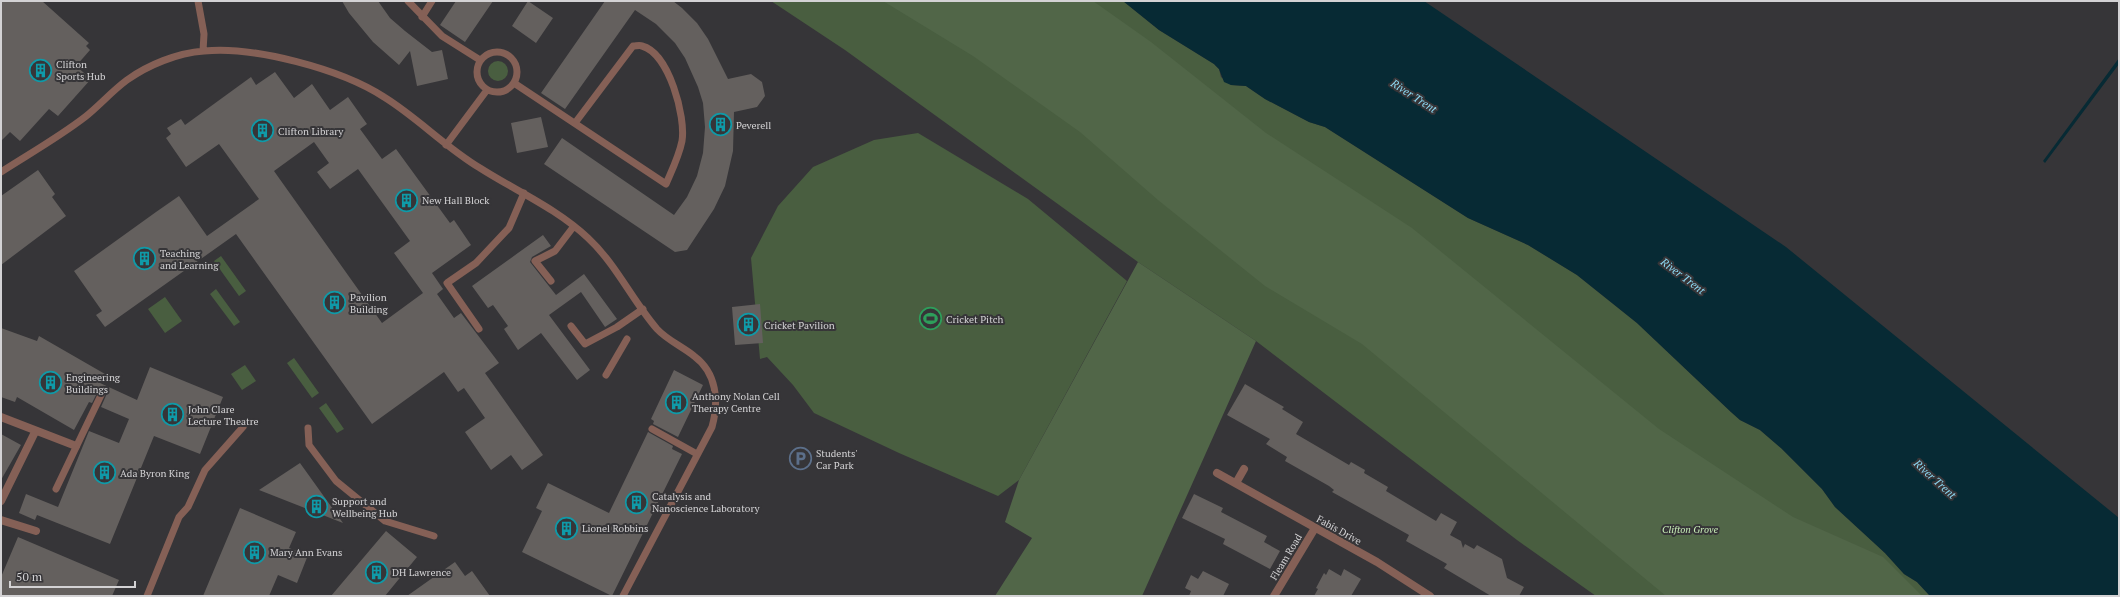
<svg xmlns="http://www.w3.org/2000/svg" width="2120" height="597" viewBox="0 0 2120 597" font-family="'PT Serif',serif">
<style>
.green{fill:#495e40}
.forest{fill:#516648}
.water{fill:#072a34}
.building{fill:#64605e;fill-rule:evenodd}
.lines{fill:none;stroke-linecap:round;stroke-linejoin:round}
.lane{stroke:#856056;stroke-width:7}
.street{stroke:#856056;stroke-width:8}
.labels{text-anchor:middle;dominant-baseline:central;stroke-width:4;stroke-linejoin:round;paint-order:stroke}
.poi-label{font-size:10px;fill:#d3d2d4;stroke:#363538;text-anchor:start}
.park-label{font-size:10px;font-style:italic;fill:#c9efb8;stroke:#363538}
.street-label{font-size:10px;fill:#d3d2d4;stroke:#363538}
.water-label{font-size:11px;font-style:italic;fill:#8dd9f3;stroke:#363538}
</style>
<rect width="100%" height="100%" fill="#363538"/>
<path class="green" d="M 771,1 L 1123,1 L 1159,30 L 1214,64 L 1219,69 L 1221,77 L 1231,85 L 1246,86 L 1265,99 L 1309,122 L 1325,127 L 1468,218 L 1528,245 L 1577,275 L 1637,323 L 1731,412 L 1740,420 L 1760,430 L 1781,448 L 1822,489 L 1835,507 L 1885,553 L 1904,574 L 1917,582 L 1930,596 L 1596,596 L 1517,540 L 1256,341 L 1138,262 L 845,50 Z
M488 71a10 10 0 1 1 20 0a10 10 0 1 1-20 0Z
M 918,133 L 1028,199 L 1127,281 L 1019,480 L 998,496 L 899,453 L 814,413 L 793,385 L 767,357 L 760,359 L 751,258 L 778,206 L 813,167 L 874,140 Z
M 221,256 L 246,291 L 239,296 L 214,261 Z
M 216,289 L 240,322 L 234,326 L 210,294 Z
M 165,297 L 182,321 L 165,333 L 148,309 Z
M 294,358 L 319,393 L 312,398 L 287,363 Z
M 245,365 L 256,381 L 242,390 L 231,374 Z
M 326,403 L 344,429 L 337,433 L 319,408 Z"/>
<path class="forest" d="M 883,1 L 1093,1 L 1151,42 L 1266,133 L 1412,228 L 1659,429 L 1793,517 L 1883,557 L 1922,596 L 1666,596 L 1362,344 L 1265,286 L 1158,200 L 1080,132 L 973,56 Z
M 1138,262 L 1256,341 L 1142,596 L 995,596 L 1032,538 L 1005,522 L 1019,480 Z"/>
<path class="water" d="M 1123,1 L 1424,1 L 1786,247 L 2108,509 L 2119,518 L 2119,596 L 1930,596 L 1917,582 L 1904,574 L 1885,553 L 1835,507 L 1822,489 L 1781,448 L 1760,430 L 1740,420 L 1731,412 L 1637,323 L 1577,275 L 1528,245 L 1468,218 L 1325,127 L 1309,122 L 1265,99 L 1246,86 L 1231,85 L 1224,82 L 1219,69 L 1214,64 L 1159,30 Z
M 2119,58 L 2119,64 L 2045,163 L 2043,161 Z"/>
<path class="building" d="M 1,1 L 42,1 L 89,43 L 86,46 L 90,50 L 76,66 L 91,79 L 58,116 L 49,109 L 20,141 L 10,132 L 1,141 Z
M 342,1 L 378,1 L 390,18 L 405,31 L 432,52 L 442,50 L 448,79 L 417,86 L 410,51 L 399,65 L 373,42 L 349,13 Z
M 456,1 L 493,1 L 465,42 L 440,25 Z
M 528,1 L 553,18 L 536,43 L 512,26 Z
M 605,1 L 673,1 L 682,8 L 697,23 L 708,39 L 728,79 L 751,74 L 762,82 L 765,96 L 757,107 L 734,112 L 733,151 L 725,186 L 714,209 L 687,250 L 675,252 L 544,164 L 562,138 L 674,215 L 687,197 L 697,176 L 703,153 L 705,127 L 703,103 L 698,87 L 685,58 L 675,43 L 656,24 L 635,10 L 565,109 L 541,93 Z
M 275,72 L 294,98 L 312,84 L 330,110 L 348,97 L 367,124 L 360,129 L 382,159 L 396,149 L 450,223 L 454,220 L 471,245 L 432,273 L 443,289 L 437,294 L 454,318 L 461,313 L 499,363 L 485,373 L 543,455 L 522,470 L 511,455 L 491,470 L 465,432 L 485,418 L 464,388 L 458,392 L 444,372 L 372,424 L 236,234 L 105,327 L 96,315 L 102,311 L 74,271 L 156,212 L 179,196 L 207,236 L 259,199 L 219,144 L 186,167 L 166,138 L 171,134 L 167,128 L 181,119 L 185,125 L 251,77 L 256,85 ZM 314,142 L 329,163 L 317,172 L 330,189 L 358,169 L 410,241 L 394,253 L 423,293 L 382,323 L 274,171 Z
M 541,117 L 548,147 L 517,153 L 511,123 Z
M 38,170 L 55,194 L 52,197 L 66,216 L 1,265 L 1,196 Z
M 543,235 L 551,246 L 532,257 L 530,262 L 556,295 L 584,274 L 617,319 L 605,327 L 581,292 L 549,315 L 590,370 L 577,380 L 541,333 L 518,350 L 504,329 L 508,326 L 493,305 L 488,308 L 472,286 Z
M 760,304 L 763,343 L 735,345 L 732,307 Z
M 1,328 L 37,341 L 39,336 L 105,374 L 100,383 L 137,400 L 150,367 L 223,397 L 200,454 L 154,436 L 110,544 L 37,515 L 35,520 L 19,513 L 26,494 L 58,507 L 89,431 L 119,443 L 129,419 L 101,407 L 108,391 L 103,386 L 99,389 L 92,403 L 89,402 L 74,430 L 17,397 L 15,402 L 1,397 Z
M 674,370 L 703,385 L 678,437 L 653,424 L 654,421 L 651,419 Z
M 1245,384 L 1284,407 L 1282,409 L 1303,422 L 1296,434 L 1349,465 L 1351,462 L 1365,470 L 1364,473 L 1388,487 L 1386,491 L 1436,521 L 1441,513 L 1457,522 L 1450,535 L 1461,541 L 1463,548 L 1465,544 L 1474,549 L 1477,545 L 1502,559 L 1507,578 L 1524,587 L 1519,596 L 1491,596 L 1444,568 L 1447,564 L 1406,541 L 1409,535 L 1332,492 L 1334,490 L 1329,486 L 1285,461 L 1287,457 L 1266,444 L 1270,439 L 1227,415 Z
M 648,432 L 673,446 L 672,449 L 682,454 L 612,596 L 522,552 L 542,511 L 536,508 L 548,483 L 609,513 Z
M 1,434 L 21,445 L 1,480 Z
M 300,463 L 343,523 L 259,490 Z
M 1194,494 L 1223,508 L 1221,512 L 1267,536 L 1264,542 L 1280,551 L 1270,569 L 1223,544 L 1225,539 L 1182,518 Z
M 240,508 L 296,532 L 289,548 L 308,555 L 297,583 L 278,575 L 269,596 L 203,596 Z
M 386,531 L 417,557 L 385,596 L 331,596 Z
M 18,537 L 119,580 L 112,596 L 1,596 L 1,577 Z
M 455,562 L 465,576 L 472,571 L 490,596 L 407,596 Z
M 1329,569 L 1341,576 L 1344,569 L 1361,579 L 1351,596 L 1314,596 L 1318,589 L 1316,588 L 1324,573 L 1326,575 Z
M 1203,571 L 1229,584 L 1223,596 L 1189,596 L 1191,591 L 1185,588 L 1191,575 L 1198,579 Z"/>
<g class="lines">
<path class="lane" d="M 198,1 L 204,34 L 203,51
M 408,1 L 442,36 L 480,60
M 422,17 L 432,1
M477 72a20 20 0 1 1 40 0a20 20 0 1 1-40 0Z
M 514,83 L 666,184 C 672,170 679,156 682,141 C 686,117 669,53 642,46 C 640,45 636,46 633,46 L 575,123
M 446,145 L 487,90
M 1,172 C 29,154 59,137 85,117 C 100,105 112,91 127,80 C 148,65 177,53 204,51 C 254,46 341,69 384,97 C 418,118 445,147 480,168 C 516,191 556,208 588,238 C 616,264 632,300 657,329 C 667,340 683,347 694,356 C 717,373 719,401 712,427 L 623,596
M 551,281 L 535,261 L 555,251 L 574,226
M 571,326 L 585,344 L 617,327 L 643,309
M 479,329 L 447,283 L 476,263 L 509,228 L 524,193
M 606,375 L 627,339
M 308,428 L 309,445 L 336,481 L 385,521 L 434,536
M 652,429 L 697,454
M 56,489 L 103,391
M 147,596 L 179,517 L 188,507 L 205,470 L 243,427"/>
<path class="street" d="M 1,417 L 76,446
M 1217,473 L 1377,562 L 1430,596
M 1236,483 L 1244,469
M 1,501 L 35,432
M 1,520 L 36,531
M 1274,596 L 1315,528"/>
</g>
<defs>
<symbol id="building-ring" viewBox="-11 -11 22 22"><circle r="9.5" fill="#363538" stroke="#0f9aa8" stroke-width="1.5"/><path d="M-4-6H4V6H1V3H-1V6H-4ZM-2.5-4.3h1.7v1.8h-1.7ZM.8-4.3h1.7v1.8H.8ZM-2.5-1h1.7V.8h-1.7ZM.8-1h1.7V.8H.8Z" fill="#0f9aa8"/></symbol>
<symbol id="stadium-ring" viewBox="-11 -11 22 22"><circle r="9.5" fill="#363538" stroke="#2e9e5b" stroke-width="1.5"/><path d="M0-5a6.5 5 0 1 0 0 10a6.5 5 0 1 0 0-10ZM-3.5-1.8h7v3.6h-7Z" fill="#2e9e5b"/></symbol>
<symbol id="parking-ring" viewBox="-11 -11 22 22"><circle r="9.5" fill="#363538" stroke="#5c6f8a" stroke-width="1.5"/><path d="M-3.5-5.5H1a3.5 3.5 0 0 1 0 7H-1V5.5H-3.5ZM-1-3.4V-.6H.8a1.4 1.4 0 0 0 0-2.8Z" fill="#5c6f8a"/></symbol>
</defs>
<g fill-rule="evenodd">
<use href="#building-ring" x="28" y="58" width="25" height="25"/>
<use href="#building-ring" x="708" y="112" width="25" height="25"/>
<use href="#building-ring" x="250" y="118" width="25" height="25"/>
<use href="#building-ring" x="394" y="188" width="25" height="25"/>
<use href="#building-ring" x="132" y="246" width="25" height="25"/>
<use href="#building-ring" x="322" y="290" width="25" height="25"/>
<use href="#stadium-ring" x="918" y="306" width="25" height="25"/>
<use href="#building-ring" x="736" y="312" width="25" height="25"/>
<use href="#building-ring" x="38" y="370" width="25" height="25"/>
<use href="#building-ring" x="664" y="390" width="25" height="25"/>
<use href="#building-ring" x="160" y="402" width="25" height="25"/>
<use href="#parking-ring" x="788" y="446" width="25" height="25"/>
<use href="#building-ring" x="92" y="460" width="25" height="25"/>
<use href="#building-ring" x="624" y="490" width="25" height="25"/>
<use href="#building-ring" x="304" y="494" width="25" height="25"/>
<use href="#building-ring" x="554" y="516" width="25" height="25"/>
<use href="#building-ring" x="242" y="540" width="25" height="25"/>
<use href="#building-ring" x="364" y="560" width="25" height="25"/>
</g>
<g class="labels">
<g class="poi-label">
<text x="56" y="64">Clifton<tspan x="56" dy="12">Sports Hub</tspan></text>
<text x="736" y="125">Peverell</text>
<text x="278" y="131">Clifton Library</text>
<text x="422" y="200">New Hall Block</text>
<text x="160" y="253">Teaching<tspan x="160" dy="12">and Learning</tspan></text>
<text x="350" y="297">Pavilion<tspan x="350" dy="12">Building</tspan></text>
<text x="946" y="319">Cricket Pitch</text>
<text x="764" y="325">Cricket Pavilion</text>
<text x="66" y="377">Engineering<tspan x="66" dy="12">Buildings</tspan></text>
<text x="692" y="396">Anthony Nolan Cell<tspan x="692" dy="12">Therapy Centre</tspan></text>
<text x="188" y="409">John Clare<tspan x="188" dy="12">Lecture Theatre</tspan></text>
<text x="816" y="453">Students'<tspan x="816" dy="12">Car Park</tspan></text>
<text x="120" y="473">Ada Byron King</text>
<text x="652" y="496">Catalysis and<tspan x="652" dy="12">Nanoscience Laboratory</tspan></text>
<text x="332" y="501">Support and<tspan x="332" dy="12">Wellbeing Hub</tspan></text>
<text x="582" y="528">Lionel Robbins</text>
<text x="270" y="552">Mary Ann Evans</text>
<text x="392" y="572">DH Lawrence</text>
</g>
<g class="park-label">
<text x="1690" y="529">Clifton Grove</text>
</g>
<g class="street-label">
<text transform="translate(1339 530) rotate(29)">Fabis Drive</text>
<text transform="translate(1286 557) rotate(-59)">Fleam Road</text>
</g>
<g class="water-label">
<text transform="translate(1414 96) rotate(33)">River Trent</text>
<text transform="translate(1683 276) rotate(37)">River Trent</text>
<text transform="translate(1935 479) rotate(42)">River Trent</text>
</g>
</g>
<rect width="2120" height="597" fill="none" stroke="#d3d2d4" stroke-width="4"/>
<path d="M10 581v6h125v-6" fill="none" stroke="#d3d2d4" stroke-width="2"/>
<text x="16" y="581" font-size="12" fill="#d3d2d4" stroke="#363538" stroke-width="3" paint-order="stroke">50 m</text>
</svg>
